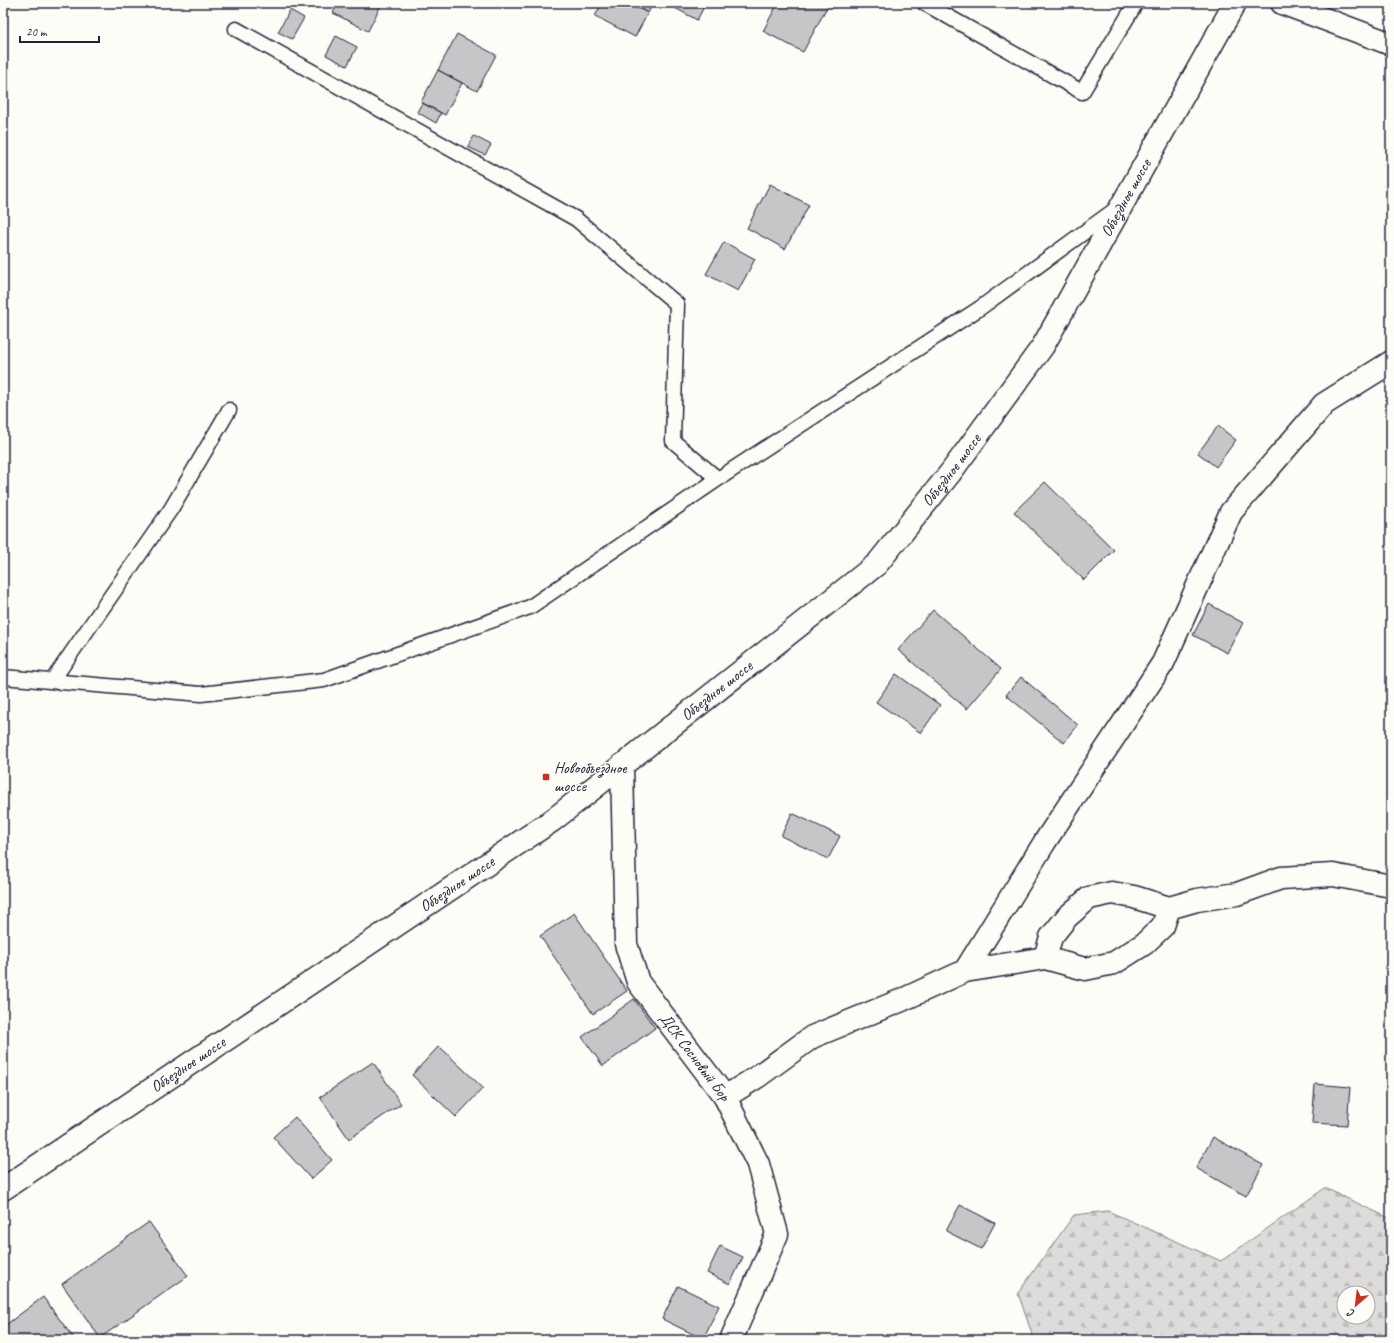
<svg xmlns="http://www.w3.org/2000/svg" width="1394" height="1343" viewBox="0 0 1394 1343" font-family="Caveat,sans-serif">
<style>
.forest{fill:url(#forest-firs);stroke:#807f8b;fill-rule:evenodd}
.building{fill:#c6c6c8;stroke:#22223b}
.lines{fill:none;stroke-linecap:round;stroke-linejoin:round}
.lane-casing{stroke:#22223b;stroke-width:17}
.street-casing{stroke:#22223b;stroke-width:25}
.secondary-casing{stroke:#22223b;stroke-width:25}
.lane{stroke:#fdfcf7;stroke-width:14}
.street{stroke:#fdfcf7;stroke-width:22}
.secondary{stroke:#fdfcf7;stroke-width:22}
.poi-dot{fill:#c8321e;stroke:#fdfcf7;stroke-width:1.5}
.labels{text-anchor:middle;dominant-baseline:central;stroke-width:3;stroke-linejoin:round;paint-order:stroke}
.street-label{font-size:16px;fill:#22223b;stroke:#fdfcf7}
.poi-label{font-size:16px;fill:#22223b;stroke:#fdfcf7;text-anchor:start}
</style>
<defs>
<pattern id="forest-firs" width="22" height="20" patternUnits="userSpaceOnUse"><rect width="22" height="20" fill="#dddcdb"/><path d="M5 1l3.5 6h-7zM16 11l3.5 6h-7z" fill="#bdbcbd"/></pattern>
</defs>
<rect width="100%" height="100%" fill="#fdfcf7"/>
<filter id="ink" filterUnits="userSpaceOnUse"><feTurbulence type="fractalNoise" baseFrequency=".025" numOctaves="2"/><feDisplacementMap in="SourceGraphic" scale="8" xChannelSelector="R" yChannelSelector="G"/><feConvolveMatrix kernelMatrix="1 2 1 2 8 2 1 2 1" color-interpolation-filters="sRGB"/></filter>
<g filter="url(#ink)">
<path class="forest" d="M 1325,1188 L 1391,1219 L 1391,1340 L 1034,1340 L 1018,1293 L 1074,1215 L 1108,1211 L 1221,1261 ZM 1344,1293 L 1368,1293 L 1368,1317 L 1344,1317 Z"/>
<path class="building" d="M 338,3 L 382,3 L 368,31 L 333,13 Z
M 602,3 L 628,3 L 648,13 L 635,37 L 595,16 Z
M 631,3 L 653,3 L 648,13 L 631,4 Z
M 666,3 L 706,3 L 697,20 Z
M 778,3 L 824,3 L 828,5 L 803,52 L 763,31 Z
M 824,3 L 837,3 L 834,8 Z
M 290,10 L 304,18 L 292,39 L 278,32 Z
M 457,34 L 496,55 L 477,91 L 438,70 Z
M 336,36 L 357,47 L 347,66 L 326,55 Z
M 438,70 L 462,83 L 445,115 L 421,102 Z
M 422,103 L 441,113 L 436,123 L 417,112 Z
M 474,136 L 491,145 L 485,155 L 468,147 Z
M 770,184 L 809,205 L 785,249 L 747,228 Z
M 724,242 L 755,259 L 738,291 L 706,274 Z
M 1218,426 L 1236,440 L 1216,467 L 1198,453 Z
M 1045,482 L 1114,550 L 1084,580 L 1014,512 Z
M 1209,604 L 1243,623 L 1227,653 L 1193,635 Z
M 933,610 L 1001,669 L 967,709 L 898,650 Z
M 896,674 L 940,705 L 921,733 L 876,702 Z
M 1021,677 L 1078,725 L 1064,743 L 1006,695 Z
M 792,813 L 840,836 L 828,859 L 781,836 Z
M 574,913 L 627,991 L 593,1014 L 540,936 Z
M 634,999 L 655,1028 L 603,1066 L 582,1037 Z
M 439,1046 L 483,1088 L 456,1117 L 412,1075 Z
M 373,1062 L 401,1104 L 349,1139 L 320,1097 Z
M 1315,1084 L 1350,1087 L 1347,1125 L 1312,1123 Z
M 295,1117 L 332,1160 L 311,1179 L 273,1137 Z
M 1213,1137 L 1263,1165 L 1246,1196 L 1196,1168 Z
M 960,1205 L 995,1223 L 981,1249 L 946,1231 Z
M 149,1222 L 188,1276 L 100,1338 L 62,1284 Z
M 720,1246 L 743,1257 L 730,1284 L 707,1273 Z
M 678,1286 L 719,1306 L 703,1339 L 662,1319 Z
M 43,1297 L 75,1340 L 3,1340 L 3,1327 Z"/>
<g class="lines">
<defs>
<path id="lane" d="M 924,3 L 1082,92 L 1136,3
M 236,29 L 576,219 L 677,304 L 673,441 L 718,479
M 3,677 L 201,694 L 324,680 L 530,607 L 718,479 L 980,308 L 1116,209
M 52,681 L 171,509 L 229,410"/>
<g id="street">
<path d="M 1282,3 L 1391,44"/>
<path id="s1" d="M 622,765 L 626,944 L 638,982 L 725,1097 L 758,1164 L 777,1234 L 731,1340"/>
<path d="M 1045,958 L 1051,937 L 1067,917 L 1089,898 L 1112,893 L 1134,897 L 1169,908"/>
<path d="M 965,971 L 1046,840 L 1163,663 L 1231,512 L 1324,404 L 1391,362"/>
<path d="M 725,1097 L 757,1077 L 812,1037 L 902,1000 L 965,971 L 1045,958 L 1085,969 L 1114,963 L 1144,944 L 1163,926 L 1169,908 L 1197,900 L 1237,894 L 1281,878 L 1333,875 L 1391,886"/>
</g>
<g id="secondary">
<path id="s2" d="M 3,1189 L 553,820 L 877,564 L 951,472 L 1043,346 L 1235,3"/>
</g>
</defs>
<use href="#lane" class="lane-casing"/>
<use href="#street" class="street-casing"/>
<use href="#secondary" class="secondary-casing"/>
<use href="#lane" class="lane"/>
<use href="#street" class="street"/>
<use href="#secondary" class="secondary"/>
</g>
</g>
<rect class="poi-dot" x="542" y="773" width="8" height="8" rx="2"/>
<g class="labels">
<g class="street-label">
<text stroke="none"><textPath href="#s2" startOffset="1519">Объездное шоссе</textPath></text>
<text stroke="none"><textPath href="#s2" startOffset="1195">Объездное шоссе</textPath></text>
<text stroke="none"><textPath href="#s2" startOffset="871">Объездное шоссе</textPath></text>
<text stroke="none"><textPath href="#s2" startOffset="547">Объездное шоссе</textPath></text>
<text stroke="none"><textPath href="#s1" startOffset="313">ДСК Сосновый Бор</textPath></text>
<text stroke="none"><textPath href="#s2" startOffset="223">Объездное шоссе</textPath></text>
</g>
<g class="poi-label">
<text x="554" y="768">Новообъездное<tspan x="554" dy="18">шоссе</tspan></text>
</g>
</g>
<rect width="1394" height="1343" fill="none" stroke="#fdfcf7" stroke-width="16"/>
<rect x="8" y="8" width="1378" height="1327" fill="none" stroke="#22223b" stroke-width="1.5" filter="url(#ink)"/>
<g transform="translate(1356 1305) rotate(208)"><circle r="19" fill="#fdfcf7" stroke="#a5a5ac"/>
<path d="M0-3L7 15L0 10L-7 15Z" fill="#c8321e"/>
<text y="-6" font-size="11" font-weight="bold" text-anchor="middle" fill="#22223b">С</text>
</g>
<path d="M20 36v6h79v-6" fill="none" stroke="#22223b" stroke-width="2"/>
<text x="26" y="36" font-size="12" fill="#22223b" stroke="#fdfcf7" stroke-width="3" paint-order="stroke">20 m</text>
</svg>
